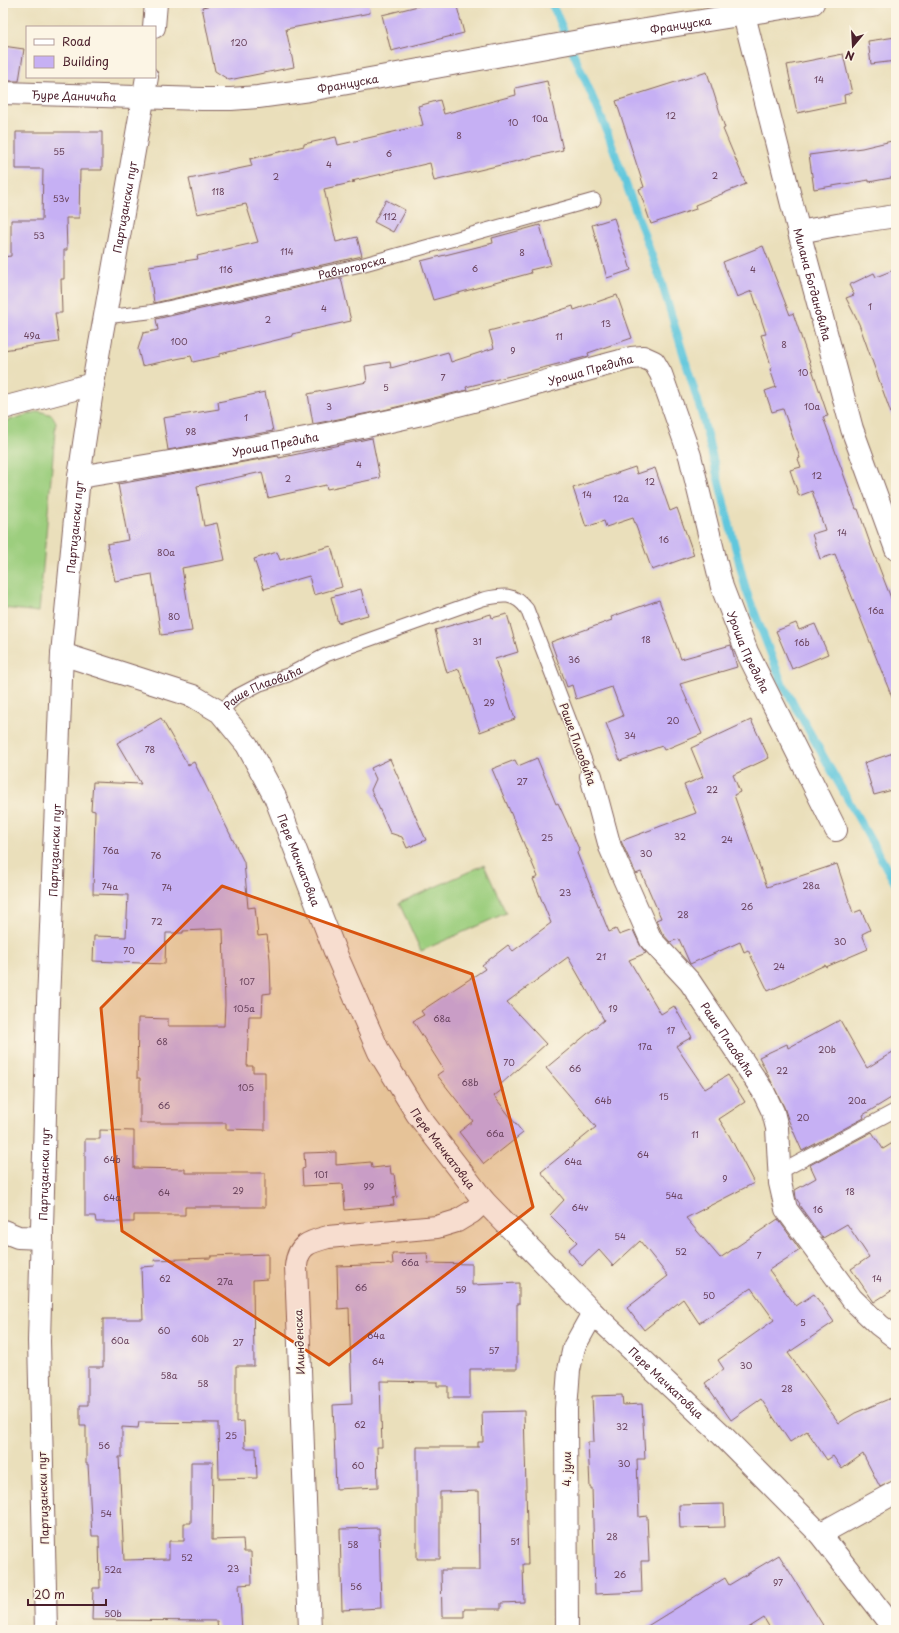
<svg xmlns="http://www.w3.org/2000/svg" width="899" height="1633" viewBox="0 0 899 1633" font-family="'Playpen Sans',sans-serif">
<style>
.grass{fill:#9cce7e;stroke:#737654}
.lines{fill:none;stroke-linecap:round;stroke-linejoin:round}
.stream{stroke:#60c7dd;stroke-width:8}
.building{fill:#c6b0f4}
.lane-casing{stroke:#82625d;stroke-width:15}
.street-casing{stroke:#82625d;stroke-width:24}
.secondary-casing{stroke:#82625d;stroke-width:24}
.lane{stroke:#fff;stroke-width:13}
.street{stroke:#fff;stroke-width:22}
.secondary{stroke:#fff;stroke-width:22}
.marked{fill:#d8530f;fill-opacity:0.2;stroke:#d8530f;stroke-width:3;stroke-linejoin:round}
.labels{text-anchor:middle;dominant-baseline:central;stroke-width:3;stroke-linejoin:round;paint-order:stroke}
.number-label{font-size:9px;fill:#69435d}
.street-label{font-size:11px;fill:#4a1f2b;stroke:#fcf5e5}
</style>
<rect width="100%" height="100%" fill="#fcf5e5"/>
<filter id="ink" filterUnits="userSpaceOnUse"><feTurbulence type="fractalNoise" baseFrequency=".025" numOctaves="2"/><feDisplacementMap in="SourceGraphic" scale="8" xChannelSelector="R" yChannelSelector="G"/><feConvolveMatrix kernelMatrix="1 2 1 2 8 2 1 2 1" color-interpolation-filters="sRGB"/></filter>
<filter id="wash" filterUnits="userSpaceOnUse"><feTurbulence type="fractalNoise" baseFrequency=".012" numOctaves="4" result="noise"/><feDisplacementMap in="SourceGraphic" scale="16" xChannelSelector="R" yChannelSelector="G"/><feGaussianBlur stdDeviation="0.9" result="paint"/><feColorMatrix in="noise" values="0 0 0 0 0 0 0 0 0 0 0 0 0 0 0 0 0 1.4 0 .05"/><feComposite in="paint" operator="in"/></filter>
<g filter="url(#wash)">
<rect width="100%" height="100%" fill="#eadfbb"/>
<path class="grass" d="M 39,411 L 52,415 L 56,422 L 39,612 L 3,608 L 3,422 Z
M 484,865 L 506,913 L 421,951 L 399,903 Z"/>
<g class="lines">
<path class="stream" d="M 551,3 L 557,15 L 605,126 L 661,281 L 702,415 L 746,590 L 782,683 L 896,885"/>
</g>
<g id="blocks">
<path class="building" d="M 222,3 L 369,3 L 370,13 L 286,29 L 294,67 L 229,80 L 215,71 L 202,7 Z
M 430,3 L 456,3 L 464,33 L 391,51 L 382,15 Z
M 896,37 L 896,61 L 871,64 L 868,41 Z
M 3,46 L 24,49 L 19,81 L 3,81 Z
M 843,54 L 852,93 L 844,95 L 845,103 L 797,113 L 787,65 Z
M 707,72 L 725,128 L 723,129 L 746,184 L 695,205 L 696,209 L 651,224 L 639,189 L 644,187 L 616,101 Z
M 547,81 L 563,150 L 434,181 L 430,163 L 352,181 L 355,182 L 324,189 L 336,242 L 357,237 L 362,256 L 154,303 L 149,266 L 198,259 L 197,256 L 258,242 L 246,204 L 197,214 L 189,179 L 252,166 L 250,159 L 304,146 L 304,144 L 336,137 L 338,145 L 423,125 L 418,106 L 440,100 L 444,114 L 516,95 L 515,88 Z
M 16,132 L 102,132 L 102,170 L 80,170 L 79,218 L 66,218 L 67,250 L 64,250 L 64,279 L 61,279 L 62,313 L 55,313 L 59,342 L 3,350 L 3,257 L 11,256 L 11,220 L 42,220 L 43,169 L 16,169 Z
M 896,140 L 896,177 L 869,182 L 869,180 L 814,189 L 809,155 L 862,148 Z
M 386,200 L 405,210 L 393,232 L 374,222 Z
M 614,218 L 631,270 L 607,278 L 592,225 Z
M 540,225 L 551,265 L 530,270 L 531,273 L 433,300 L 421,261 L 493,243 L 492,238 Z
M 763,246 L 790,315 L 793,313 L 828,416 L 823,417 L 856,509 L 858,509 L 872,549 L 896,611 L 896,705 L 895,705 L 835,554 L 820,559 L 812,534 L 825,530 L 812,491 L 799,496 L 790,470 L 801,467 L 798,459 L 800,458 L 783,409 L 772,412 L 765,391 L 776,387 L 770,369 L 772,368 L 761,335 L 766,334 L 752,291 L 737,297 L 723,262 Z
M 896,269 L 896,418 L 893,419 L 859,324 L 846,298 L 854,295 L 849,285 L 874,273 L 876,277 Z
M 341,278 L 351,321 L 292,334 L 293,336 L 220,354 L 220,356 L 193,362 L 191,356 L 142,366 L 138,349 L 143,333 L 158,330 L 156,319 Z
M 617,295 L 632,338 L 588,353 L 589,356 L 582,358 L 466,387 L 467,390 L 384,410 L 313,424 L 308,394 L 367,382 L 365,366 L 390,362 L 391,368 L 448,352 L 451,362 L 494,348 L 489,331 L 531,320 L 573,306 L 574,310 Z
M 265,392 L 273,431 L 168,450 L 163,418 L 219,409 L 218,402 Z
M 372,438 L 380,478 L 327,489 L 326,485 L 268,498 L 262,472 L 197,486 L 204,526 L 217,523 L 225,560 L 182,568 L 192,631 L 161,635 L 152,574 L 115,581 L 107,544 L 128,540 L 118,484 L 278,456 L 279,458 Z
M 635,467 L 637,474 L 655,468 L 670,511 L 677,508 L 694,555 L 652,570 L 633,518 L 606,527 L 604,521 L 586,527 L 573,488 Z
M 331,546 L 342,587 L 314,595 L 309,576 L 264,589 L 254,559 L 277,552 L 280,560 Z
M 361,589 L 368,615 L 338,623 L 331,597 Z
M 659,600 L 681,659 L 731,645 L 737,667 L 680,684 L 702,734 L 664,750 L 662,746 L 620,761 L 606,723 L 623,716 L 612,687 L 576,699 L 572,685 L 567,687 L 551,642 L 612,620 L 611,617 Z
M 491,614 L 492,618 L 507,614 L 518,652 L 495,659 L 515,719 L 480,732 L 459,669 L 447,673 L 435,630 Z
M 796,623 L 799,630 L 815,624 L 828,654 L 792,669 L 776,631 Z
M 161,718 L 188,765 L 194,762 L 244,862 L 248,908 L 255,907 L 258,936 L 267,935 L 270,959 L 271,993 L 263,994 L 262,1016 L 249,1016 L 247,1066 L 253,1066 L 253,1072 L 265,1072 L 265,1130 L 226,1129 L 226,1123 L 140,1123 L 140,1078 L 137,1078 L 138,1018 L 168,1019 L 168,1026 L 224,1026 L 225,1004 L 223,929 L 183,931 L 183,933 L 166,933 L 165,964 L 93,961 L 94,936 L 126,937 L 128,895 L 93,894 L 95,811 L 91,810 L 93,782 L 141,784 L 117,743 Z
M 751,720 L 769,758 L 733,775 L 740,792 L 734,795 L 767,887 L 837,864 L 853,913 L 861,910 L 870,930 L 862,934 L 868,949 L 826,967 L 825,965 L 768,991 L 748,950 L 744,952 L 740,942 L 690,964 L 679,939 L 670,942 L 662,933 L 656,920 L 661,918 L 641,872 L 636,874 L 621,841 L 696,813 L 684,785 L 703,777 L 691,748 Z
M 896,752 L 896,789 L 874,795 L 864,763 Z
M 537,758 L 556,804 L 558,803 L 580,851 L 577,853 L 609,932 L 616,929 L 619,935 L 633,930 L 640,945 L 646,953 L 629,960 L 661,1014 L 674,1006 L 692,1037 L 676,1046 L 705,1089 L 728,1075 L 745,1102 L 719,1119 L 729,1135 L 754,1183 L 686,1218 L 720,1258 L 778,1219 L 800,1250 L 769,1270 L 796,1306 L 814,1294 L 834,1322 L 788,1353 L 839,1423 L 855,1413 L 896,1396 L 896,1480 L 880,1487 L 863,1454 L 842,1469 L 833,1456 L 827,1460 L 807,1431 L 790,1442 L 761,1399 L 731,1420 L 705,1383 L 724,1369 L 718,1360 L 774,1320 L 751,1288 L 699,1323 L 683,1299 L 644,1330 L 627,1308 L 668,1276 L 640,1241 L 613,1266 L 599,1250 L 582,1266 L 568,1250 L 577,1242 L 550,1215 L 564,1200 L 541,1172 L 596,1127 L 546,1068 L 604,1020 L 568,957 L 507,1002 L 546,1044 L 500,1085 L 503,1089 L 494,1096 L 523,1133 L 484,1164 L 459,1132 L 473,1121 L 437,1075 L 444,1070 L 413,1021 L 424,1015 L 421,1011 L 485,969 L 482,965 L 508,945 L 513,951 L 551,923 L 533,879 L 538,877 L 492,769 L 515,760 L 518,766 Z
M 390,759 L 426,840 L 407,848 L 402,837 L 390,833 L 371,790 L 376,779 L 371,768 Z
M 840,1020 L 867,1068 L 896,1050 L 896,1095 L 863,1115 L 864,1118 L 802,1151 L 788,1119 L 784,1107 L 759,1057 L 787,1044 L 788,1048 Z
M 100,1130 L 134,1131 L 134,1168 L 185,1169 L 185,1173 L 265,1173 L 265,1207 L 185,1207 L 185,1215 L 134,1215 L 134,1222 L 96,1222 L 95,1216 L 85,1216 L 85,1139 L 100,1139 Z
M 872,1132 L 883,1149 L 896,1141 L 896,1288 L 874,1302 L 851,1269 L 869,1257 L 847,1224 L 823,1238 L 799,1205 L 800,1204 L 796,1198 L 795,1190 L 816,1178 L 810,1165 Z
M 336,1152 L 336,1165 L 371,1162 L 372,1168 L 390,1166 L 391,1174 L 394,1174 L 397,1197 L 393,1198 L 394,1205 L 345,1210 L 343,1184 L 303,1186 L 302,1169 L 305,1168 L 304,1153 Z
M 427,1253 L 428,1263 L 472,1264 L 472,1285 L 519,1283 L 519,1304 L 517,1304 L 517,1369 L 470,1369 L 470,1398 L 448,1398 L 448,1386 L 437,1386 L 437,1382 L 380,1381 L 382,1447 L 377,1447 L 378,1487 L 336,1489 L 333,1405 L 352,1404 L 349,1308 L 338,1309 L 337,1266 L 393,1264 L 392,1254 Z
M 268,1254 L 268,1279 L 253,1280 L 254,1366 L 236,1366 L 236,1422 L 244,1421 L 245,1448 L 256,1448 L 257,1478 L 219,1479 L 218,1423 L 139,1422 L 138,1428 L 122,1427 L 122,1457 L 119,1457 L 124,1560 L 169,1559 L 169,1541 L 184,1541 L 184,1523 L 191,1523 L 191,1462 L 213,1462 L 212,1540 L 243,1539 L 244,1552 L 251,1552 L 252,1584 L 239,1585 L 242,1630 L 218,1630 L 217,1621 L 92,1620 L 93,1588 L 100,1588 L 99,1536 L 92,1536 L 88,1464 L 86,1464 L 86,1426 L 80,1426 L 80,1405 L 88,1405 L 88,1367 L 103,1367 L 103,1319 L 143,1319 L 141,1267 L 155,1266 L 154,1260 L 211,1258 L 211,1256 Z
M 622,1395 L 623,1405 L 642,1404 L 645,1459 L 637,1459 L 639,1517 L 647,1516 L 649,1561 L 641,1561 L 642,1592 L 595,1594 L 592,1488 L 590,1488 L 588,1442 L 594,1442 L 592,1396 Z
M 524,1411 L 528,1564 L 523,1564 L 524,1602 L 501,1603 L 501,1609 L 464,1609 L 464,1617 L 442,1617 L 441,1570 L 480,1570 L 479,1491 L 440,1492 L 440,1559 L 417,1559 L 417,1447 L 478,1447 L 478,1442 L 483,1442 L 482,1412 Z
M 724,1504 L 725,1527 L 680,1528 L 679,1505 Z
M 379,1528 L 381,1608 L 342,1610 L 340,1529 Z
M 779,1555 L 826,1630 L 771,1630 L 764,1618 L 745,1630 L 641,1630 L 725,1578 L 729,1585 Z"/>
</g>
</g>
<g filter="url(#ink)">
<use href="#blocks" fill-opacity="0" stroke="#82625d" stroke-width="1"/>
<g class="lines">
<defs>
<g id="lane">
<path id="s1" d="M 105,317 L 149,312 L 361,265 L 594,200"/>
<path id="s2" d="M 220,712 L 237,696 L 260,684 L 288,675 L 326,655 L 483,599 C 502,595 514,592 527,609 L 591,776"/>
<path d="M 780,1172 L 896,1110"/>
</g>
<g id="street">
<path id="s3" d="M 744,15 L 799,232 L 852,429 L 896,549"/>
<path id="s4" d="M 3,93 L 202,99 L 231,99 L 258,97 L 309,90 L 596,38 L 813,3"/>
<path d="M 799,232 L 848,223 L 896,216"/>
<path d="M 3,408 L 93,384"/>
<path id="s5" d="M 79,477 C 196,458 314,439 430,412 C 497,396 564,376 631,358 L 643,357 L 654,362 L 661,374 L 690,456 L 722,587 L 747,652 L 836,830"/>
<path id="s6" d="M 62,654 L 193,696 L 220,712 L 247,745 L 275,797 L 336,954 L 379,1052 L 417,1114 L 484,1201 L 593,1313 L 720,1433 L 820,1534 L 895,1630"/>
<path id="s7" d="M 591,776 L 610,847 L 651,940 L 690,982 L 763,1091 L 773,1112 L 777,1128 L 780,1183 L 786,1209 L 852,1299 L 879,1325 L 896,1338"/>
<path d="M 3,1231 L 18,1237 L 42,1238"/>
<path d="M 820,1534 L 896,1492"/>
<path d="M 310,1630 L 296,1266 C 298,1245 309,1242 328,1237 L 437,1227 L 457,1221 L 472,1212 L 484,1201"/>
<path d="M 567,1630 L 566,1409 L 569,1370 L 574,1347 L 593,1313"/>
</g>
<g id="secondary">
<path d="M 154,27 L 156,3"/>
<path id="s8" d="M 46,1630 L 39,1341 L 48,1002 L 62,654 L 79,477 L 93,384 L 147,77"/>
</g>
</defs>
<use href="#lane" class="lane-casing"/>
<use href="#street" class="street-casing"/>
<use href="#secondary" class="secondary-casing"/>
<use href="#lane" class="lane"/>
<use href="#street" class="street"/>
<use href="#secondary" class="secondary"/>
</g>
</g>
<path class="marked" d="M 222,886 L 472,974 L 533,1207 L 329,1365 L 122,1231 L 101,1008 Z"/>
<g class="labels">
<g class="number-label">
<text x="239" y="42">120</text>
<text x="819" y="79">14</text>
<text x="671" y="115">12</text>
<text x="540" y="118">10a</text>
<text x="513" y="122">10</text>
<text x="459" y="135">8</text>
<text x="59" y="151">55</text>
<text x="389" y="153">6</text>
<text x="329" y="164">4</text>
<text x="715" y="175">2</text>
<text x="276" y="176">2</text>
<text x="218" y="191">118</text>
<text x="61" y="198">53v</text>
<text x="390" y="216">112</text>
<text x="39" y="235">53</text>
<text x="287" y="251">114</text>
<text x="522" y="252">8</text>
<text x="475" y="268">6</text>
<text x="226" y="269">116</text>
<text x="753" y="269">4</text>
<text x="870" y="306">1</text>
<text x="324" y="308">4</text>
<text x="268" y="319">2</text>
<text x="606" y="323">13</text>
<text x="32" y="335">49a</text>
<text x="559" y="336">11</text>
<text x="179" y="341">100</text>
<text x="784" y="344">8</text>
<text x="513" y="350">9</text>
<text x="803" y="372">10</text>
<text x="443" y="377">7</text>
<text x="386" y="387">5</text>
<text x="329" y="406">3</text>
<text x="812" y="406">10a</text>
<text x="246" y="417">1</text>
<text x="191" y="431">98</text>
<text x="359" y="464">4</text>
<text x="817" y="475">12</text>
<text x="288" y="478">2</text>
<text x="650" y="481">12</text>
<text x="587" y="494">14</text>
<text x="621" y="498">12a</text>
<text x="842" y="532">14</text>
<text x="664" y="539">16</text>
<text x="166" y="552">80a</text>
<text x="876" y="610">16a</text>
<text x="174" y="616">80</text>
<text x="646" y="639">18</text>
<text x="477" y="641">31</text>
<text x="802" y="642">16b</text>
<text x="574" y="659">36</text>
<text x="489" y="702">29</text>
<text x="673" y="720">20</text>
<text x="630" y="735">34</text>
<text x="150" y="749">78</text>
<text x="522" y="781">27</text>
<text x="712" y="789">22</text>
<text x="680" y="836">32</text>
<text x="547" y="837">25</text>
<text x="727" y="839">24</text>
<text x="111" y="850">76a</text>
<text x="646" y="853">30</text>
<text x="156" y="855">76</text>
<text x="811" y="885">28a</text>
<text x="110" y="886">74a</text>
<text x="167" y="887">74</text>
<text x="565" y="892">23</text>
<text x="747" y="906">26</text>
<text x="683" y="914">28</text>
<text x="157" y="921">72</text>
<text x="840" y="941">30</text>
<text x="129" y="950">70</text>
<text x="601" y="956">21</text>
<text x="779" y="966">24</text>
<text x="247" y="981">107</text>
<text x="244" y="1008">105a</text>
<text x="613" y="1008">19</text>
<text x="442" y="1018">68a</text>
<text x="671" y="1030">17</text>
<text x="162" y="1041">68</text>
<text x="645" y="1046">17a</text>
<text x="827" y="1049">20b</text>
<text x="509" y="1062">70</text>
<text x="575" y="1068">66</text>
<text x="782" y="1070">22</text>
<text x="470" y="1082">68b</text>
<text x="246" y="1087">105</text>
<text x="664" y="1096">15</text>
<text x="603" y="1100">64b</text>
<text x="857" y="1100">20a</text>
<text x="164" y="1105">66</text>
<text x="803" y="1117">20</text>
<text x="495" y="1133">66a</text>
<text x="695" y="1134">11</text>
<text x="643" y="1154">64</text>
<text x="112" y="1159">64b</text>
<text x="573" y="1161">64a</text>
<text x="321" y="1174">101</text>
<text x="725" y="1178">9</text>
<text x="369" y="1186">99</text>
<text x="238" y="1190">29</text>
<text x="850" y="1191">18</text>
<text x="164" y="1192">64</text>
<text x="674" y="1195">54a</text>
<text x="112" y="1197">64a</text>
<text x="580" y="1207">64v</text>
<text x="818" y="1209">16</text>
<text x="620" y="1236">54</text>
<text x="681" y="1251">52</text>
<text x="759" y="1255">7</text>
<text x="410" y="1262">66a</text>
<text x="165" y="1278">62</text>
<text x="877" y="1278">14</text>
<text x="225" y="1281">27a</text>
<text x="361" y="1287">66</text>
<text x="461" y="1289">59</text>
<text x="709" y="1295">50</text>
<text x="803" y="1322">5</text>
<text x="164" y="1330">60</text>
<text x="376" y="1335">64a</text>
<text x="200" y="1338">60b</text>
<text x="120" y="1340">60a</text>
<text x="238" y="1342">27</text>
<text x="494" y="1350">57</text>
<text x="378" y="1361">64</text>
<text x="746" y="1365">30</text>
<text x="169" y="1375">58a</text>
<text x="203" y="1383">58</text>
<text x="787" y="1388">28</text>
<text x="360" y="1424">62</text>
<text x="622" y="1426">32</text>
<text x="231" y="1435">25</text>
<text x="104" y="1445">56</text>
<text x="624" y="1463">30</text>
<text x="358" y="1465">60</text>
<text x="106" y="1513">54</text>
<text x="612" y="1536">28</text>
<text x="515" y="1541">51</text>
<text x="353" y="1544">58</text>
<text x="187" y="1557">52</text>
<text x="233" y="1568">23</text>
<text x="113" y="1569">52a</text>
<text x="620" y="1574">26</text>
<text x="778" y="1582">97</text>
<text x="356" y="1586">56</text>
<text x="113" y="1613">50b</text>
</g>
<g class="street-label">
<text stroke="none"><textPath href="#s4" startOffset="684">Француска</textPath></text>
<text stroke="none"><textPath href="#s4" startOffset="346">Француска</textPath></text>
<text stroke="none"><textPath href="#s4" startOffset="71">Ђуре Даничића</textPath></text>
<text stroke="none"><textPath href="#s8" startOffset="1428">Партизански пут</textPath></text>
<text stroke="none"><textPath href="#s1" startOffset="252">Равногорска</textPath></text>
<text stroke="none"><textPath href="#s3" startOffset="278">Милана Богдановића</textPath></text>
<text stroke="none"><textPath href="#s5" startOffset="523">Уроша Предића</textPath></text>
<text stroke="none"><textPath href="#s5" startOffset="199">Уроша Предића</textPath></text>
<text stroke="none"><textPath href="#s8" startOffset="1104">Партизански пут</textPath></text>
<text stroke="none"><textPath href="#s5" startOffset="895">Уроша Предића</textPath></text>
<text stroke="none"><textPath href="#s2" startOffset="50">Раше Плаовића</textPath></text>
<text transform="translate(578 744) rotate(70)">Раше Плаовића</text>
<text stroke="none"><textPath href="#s8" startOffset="780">Партизански пут</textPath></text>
<text stroke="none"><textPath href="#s6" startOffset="338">Пере Мачкатовца</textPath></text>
<text stroke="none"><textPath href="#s7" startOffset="301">Раше Плаовића</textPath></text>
<text stroke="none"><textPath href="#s6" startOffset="662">Пере Мачкатовца</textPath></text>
<text stroke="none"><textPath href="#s8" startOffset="456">Партизански пут</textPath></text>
<text transform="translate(299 1342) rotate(-92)">Илинденска</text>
<text stroke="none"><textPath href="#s6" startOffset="986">Пере Мачкатовца</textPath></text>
<text transform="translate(566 1469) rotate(-90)">4. јули</text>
<text transform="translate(43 1498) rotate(-92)">Партизански пут</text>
</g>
</g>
<rect width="899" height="1633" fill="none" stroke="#fcf5e5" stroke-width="16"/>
<rect x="26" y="26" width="130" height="52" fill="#fcf5e5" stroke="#b59f9b"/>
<rect x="34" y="39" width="20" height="6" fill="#ffffff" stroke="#b59f9b"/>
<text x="62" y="46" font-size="12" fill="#4a1f2b">Road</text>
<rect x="34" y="56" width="20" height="12" fill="#c6b0f4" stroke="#b59f9b"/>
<text x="62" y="66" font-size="12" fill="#4a1f2b">Building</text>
<g transform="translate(853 46) rotate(198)" stroke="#fcf5e5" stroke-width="3" paint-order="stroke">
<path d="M0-3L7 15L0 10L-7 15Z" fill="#4a1f2b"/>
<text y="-6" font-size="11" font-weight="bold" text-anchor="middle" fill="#4a1f2b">N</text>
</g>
<path d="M28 1599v6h78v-6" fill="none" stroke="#4a1f2b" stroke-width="2"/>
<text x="34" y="1599" font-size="12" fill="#4a1f2b" stroke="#fcf5e5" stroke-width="3" paint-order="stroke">20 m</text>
</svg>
